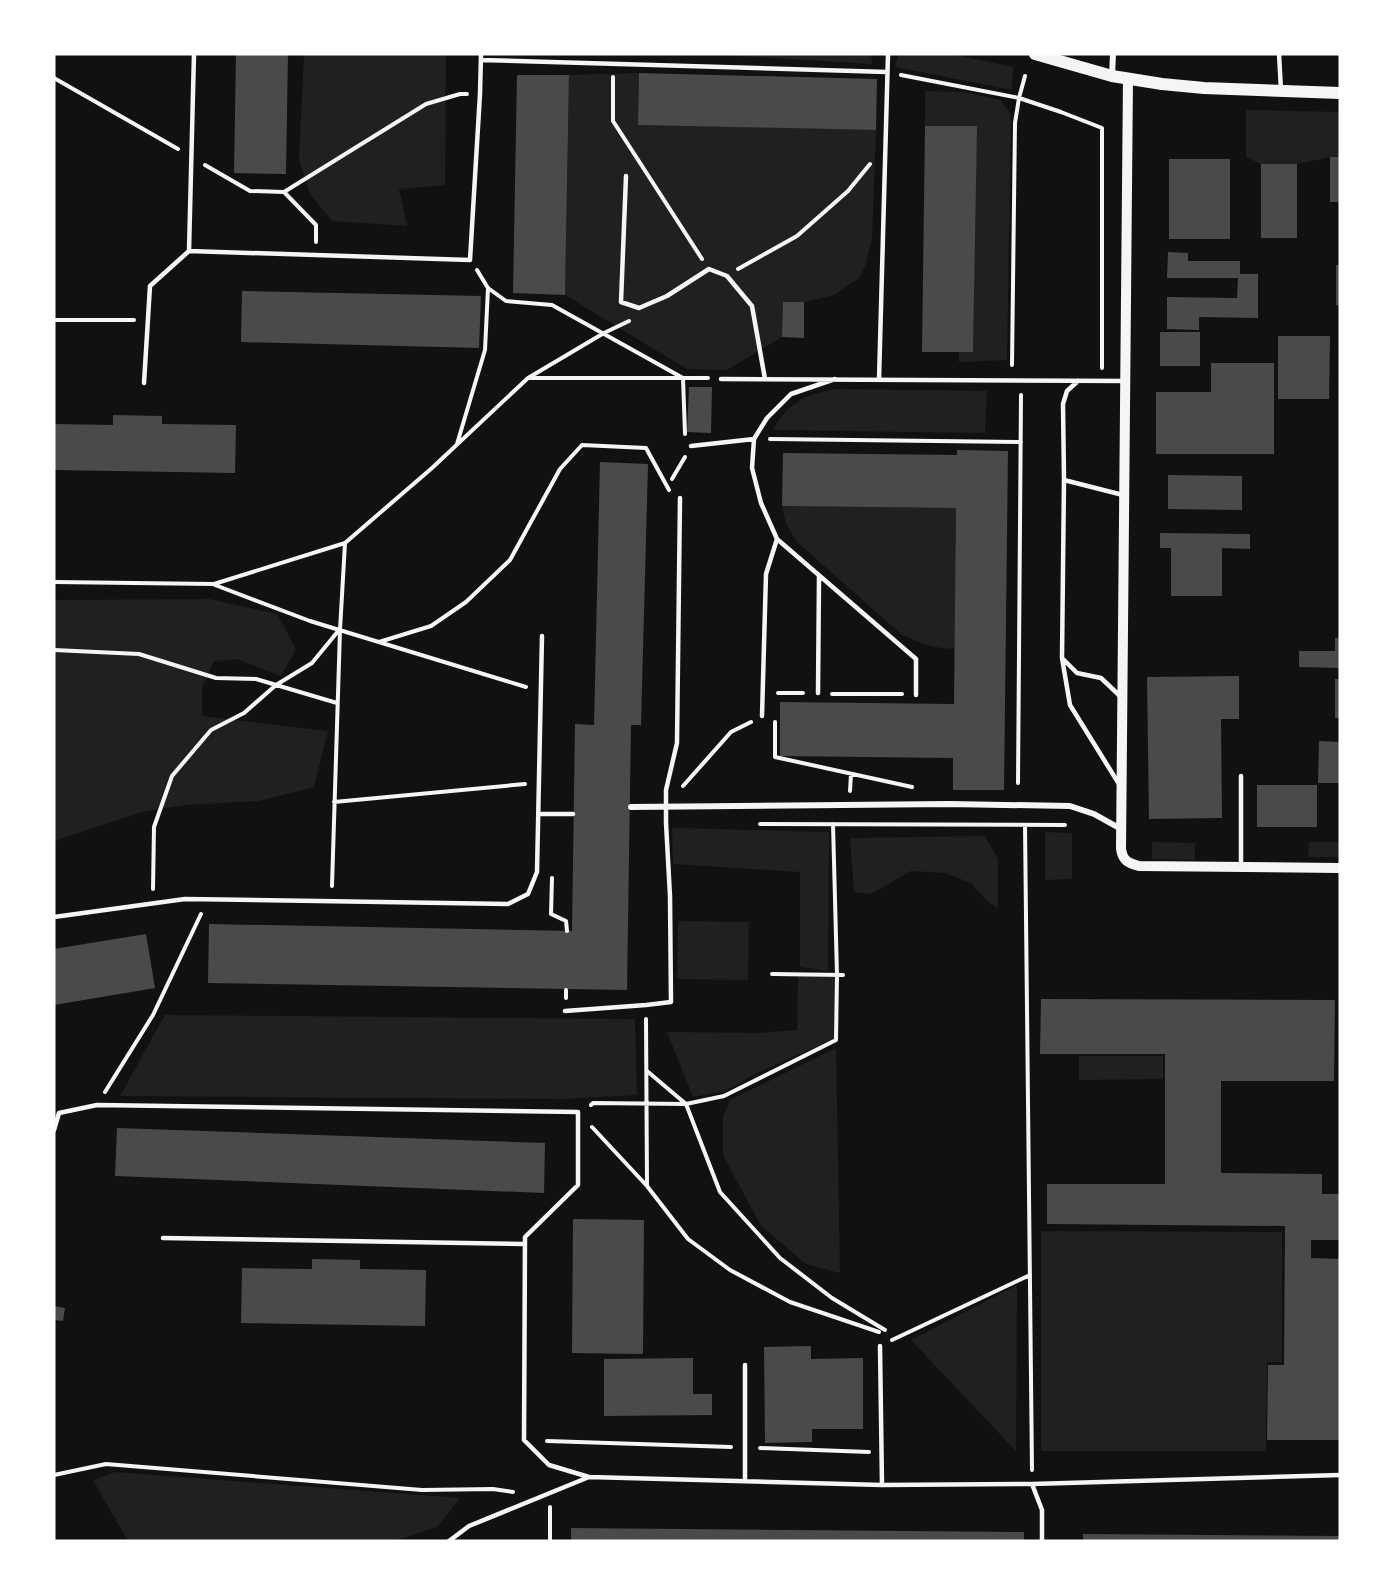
<svg xmlns="http://www.w3.org/2000/svg" width="1394" height="1595" viewBox="0 0 1394 1595" font-family="Raleway,sans-serif">
<style>
.green{fill:#202020}
.building{fill:#4a4a4a}
.lines{fill:none;stroke-linecap:round;stroke-linejoin:round}
.path{stroke:#f5f5f5;stroke-width:4}
.service{stroke:#f5f5f5;stroke-width:4.5}
.minor{stroke:#f5f5f5;stroke-width:6}
.tertiary{stroke:#f5f5f5;stroke-width:10}
.secondary{stroke:#f5f5f5;stroke-width:12}
</style>
<rect width="100%" height="100%" fill="#111"/>
<path class="green" d="M 304,54 L 446,54 L 445,185 L 399,189 L 407,226 L 332,221 L 310,194 L 299,159 Z
M 706,54 L 871,54 L 872,64 Z
M 899,54 L 952,54 L 1013,67 L 1012,90 L 895,67 Z
M 639,73 L 638,125 L 876,130 L 872,237 L 866,265 L 859,278 L 834,295 L 805,302 L 783,302 L 782,337 L 727,370 L 687,369 L 565,295 L 569,75 Z
M 925,91 L 963,92 L 1001,100 L 1011,115 L 1007,360 L 959,362 L 959,352 L 973,352 L 976,127 L 925,126 Z
M 1246,110 L 1340,112 L 1340,157 L 1330,157 L 1297,164 L 1261,164 L 1246,157 Z
M 837,389 L 987,391 L 985,433 L 773,430 C 787,403 808,393 837,389 Z
M 782,506 L 956,508 L 955,649 C 932,648 921,644 901,634 L 797,542 L 786,524 Z
M 209,599 L 277,614 L 296,649 L 281,676 L 237,659 L 214,661 L 202,687 L 202,716 L 328,731 L 314,787 L 258,801 L 185,805 L 142,812 L 54,841 L 54,600 Z
M 672,828 L 829,832 L 828,971 L 800,967 L 800,872 L 673,864 Z
M 1045,832 L 1072,833 L 1072,879 L 1045,880 Z
M 985,836 L 998,859 L 998,908 L 988,902 L 971,883 L 945,873 L 911,871 L 871,894 L 854,892 L 850,838 Z
M 1152,842 L 1195,843 L 1195,860 L 1152,859 Z
M 1309,842 L 1340,842 L 1340,857 L 1308,857 Z
M 678,921 L 749,922 L 748,980 L 677,979 Z
M 798,976 L 835,977 L 835,1038 L 753,1075 L 726,1091 L 693,1097 L 667,1032 L 759,1033 L 797,1030 Z
M 165,1015 L 635,1019 L 637,1095 L 564,1099 L 120,1096 Z
M 836,1048 L 840,1273 L 806,1264 L 761,1226 L 723,1155 L 723,1116 L 730,1100 Z
M 1079,1056 L 1163,1056 L 1163,1079 L 1079,1080 Z
M 1041,1231 L 1282,1232 L 1282,1362 L 1267,1362 L 1266,1451 L 1041,1451 Z
M 1017,1285 L 1016,1451 L 911,1340 Z
M 115,1472 L 460,1498 L 437,1527 L 395,1541 L 128,1541 L 93,1480 Z"/>
<path class="building" d="M 236,54 L 288,54 L 286,174 L 234,173 Z
M 639,73 L 877,79 L 876,130 L 638,125 Z
M 517,75 L 569,75 L 565,295 L 513,293 Z
M 925,126 L 977,126 L 973,352 L 922,352 Z
M 1330,157 L 1340,157 L 1340,202 L 1330,202 Z
M 1169,159 L 1230,159 L 1230,239 L 1169,239 Z
M 1261,164 L 1297,164 L 1297,238 L 1261,238 Z
M 1168,252 L 1188,253 L 1188,261 L 1240,261 L 1240,274 L 1258,274 L 1258,318 L 1199,317 L 1199,330 L 1167,329 L 1167,297 L 1237,298 L 1238,278 L 1167,278 Z
M 1336,265 L 1340,265 L 1340,306 L 1336,305 Z
M 242,291 L 481,296 L 479,348 L 241,342 Z
M 783,302 L 804,302 L 804,338 L 782,337 Z
M 1160,332 L 1200,332 L 1200,366 L 1160,366 Z
M 1278,336 L 1330,336 L 1329,399 L 1278,399 Z
M 1211,363 L 1274,363 L 1274,454 L 1156,454 L 1156,392 L 1211,392 Z
M 689,387 L 712,387 L 711,433 L 687,432 Z
M 113,415 L 162,416 L 162,424 L 236,425 L 235,473 L 54,470 L 54,424 L 113,425 Z
M 957,450 L 1008,451 L 1004,790 L 953,790 L 953,758 L 780,756 L 780,702 L 954,704 L 956,508 L 782,506 L 783,453 L 957,455 Z
M 600,462 L 648,464 L 641,725 L 631,725 L 627,990 L 208,983 L 209,924 L 572,931 L 575,724 L 594,725 Z
M 1168,475 L 1242,476 L 1242,510 L 1168,509 Z
M 1160,533 L 1250,534 L 1250,549 L 1222,548 L 1222,596 L 1171,596 L 1171,548 L 1160,548 Z
M 1335,638 L 1340,638 L 1340,668 L 1299,667 L 1299,651 L 1335,651 Z
M 1239,676 L 1239,719 L 1221,719 L 1222,818 L 1149,819 L 1147,677 Z
M 1335,679 L 1340,679 L 1340,718 L 1335,718 Z
M 1319,741 L 1340,742 L 1340,783 L 1318,783 Z
M 1257,785 L 1317,785 L 1317,827 L 1257,827 Z
M 146,934 L 155,988 L 54,1005 L 54,949 Z
M 1041,999 L 1335,1000 L 1334,1081 L 1221,1081 L 1221,1173 L 1322,1174 L 1322,1194 L 1340,1194 L 1340,1240 L 1311,1240 L 1311,1258 L 1340,1259 L 1340,1440 L 1267,1440 L 1268,1365 L 1284,1365 L 1285,1226 L 1047,1224 L 1047,1184 L 1165,1184 L 1165,1054 L 1040,1054 Z
M 117,1128 L 545,1143 L 544,1193 L 115,1176 Z
M 573,1219 L 644,1220 L 643,1354 L 572,1353 Z
M 312,1259 L 360,1260 L 360,1269 L 426,1270 L 425,1326 L 241,1323 L 242,1268 L 312,1269 Z
M 54,1306 L 65,1308 L 63,1321 L 54,1320 Z
M 811,1346 L 811,1359 L 863,1358 L 863,1429 L 812,1429 L 812,1442 L 765,1443 L 764,1347 Z
M 693,1358 L 693,1394 L 712,1394 L 712,1415 L 604,1416 L 604,1359 Z
M 571,1528 L 1024,1532 L 1024,1541 L 571,1541 Z
M 1083,1534 L 1340,1536 L 1340,1541 L 1083,1541 Z"/>
<g class="lines">
<path class="path" d="M 901,75 L 1019,98 L 1061,112 L 1102,128 L 1102,368
M 613,77 L 613,121 L 702,259
M 54,78 L 178,149
M 205,165 L 250,191 L 284,192 L 316,225 L 316,242
M 284,192 L 426,104 L 460,94 L 467,94
M 738,269 L 797,236 L 848,191 L 870,164
M 488,288 L 506,301 L 552,305 L 683,378 L 685,434
M 54,320 L 134,320
M 1012,365 L 1015,123 L 1019,98 L 1025,76
M 528,378 L 604,333 L 629,321
M 770,439 L 1021,442
M 457,444 L 485,350 L 488,288 L 477,270
M 672,479 L 685,457
M 54,582 L 214,584 L 345,543 L 432,468 L 528,378 L 708,378
M 215,585 L 310,621 L 526,687
M 379,642 L 431,626 L 466,602 L 510,560 L 560,469 L 582,445 L 646,448 L 669,490
M 54,650 L 139,654 L 216,678 L 256,679 L 337,703
M 778,693 L 803,693
M 832,694 L 902,694
M 775,722 L 775,757 L 912,787
M 1018,783 L 1021,395
M 683,786 L 731,732 L 751,722
M 850,791 L 851,774
M 334,802 L 525,784
M 760,824 L 1065,825
M 1025,825 L 1032,1470
M 552,878 L 551,914 L 566,921 L 567,931
M 332,886 L 340,630 L 345,543
M 153,889 L 154,827 L 172,776 L 211,730 L 244,713 L 276,685 L 312,663 L 339,630
M 772,974 L 843,975
M 566,998 L 566,990
M 646,1019 L 647,1185
M 647,1071 L 686,1104 L 720,1192 L 780,1258 L 832,1298 L 885,1330
M 105,1092 L 153,1015 L 201,914
M 591,1105 L 593,1103 L 686,1104 L 724,1096 L 836,1040 L 837,975 L 833,824
M 592,1127 L 647,1186 L 688,1239 L 730,1270 L 790,1302 L 879,1332
M 892,1340 L 1030,1275
M 547,1441 L 731,1447
M 760,1448 L 869,1452
M 54,1475 L 106,1464 L 422,1490 L 493,1489 L 513,1492
M 550,1541 L 550,1507"/>
<path class="service" d="M 1279,54 L 1281,90
M 481,60 L 887,72
M 626,176 L 621,302 L 639,308 L 667,296 L 709,269 L 727,276 L 752,306 L 765,379
M 189,251 L 194,54
M 721,379 L 1125,381
M 835,379 L 791,394 L 767,418 L 754,439 L 752,468 L 761,503 L 777,539 L 916,659 L 916,695
M 879,380 L 888,54
M 1078,381 L 1067,391 L 1063,404 L 1064,480 L 1062,658 L 1077,673 L 1101,678 L 1120,696
M 144,383 L 150,286 L 189,251 L 470,260 L 480,94 L 481,54
M 691,446 L 754,439
M 1064,480 L 1123,495
M 1062,658 L 1070,705 L 1119,784
M 818,693 L 819,576
M 762,716 L 766,574 L 777,539
M 1241,776 L 1241,867
M 539,814 L 573,814
M 54,917 L 185,899 L 508,904 L 528,894 L 537,872 L 542,636
M 565,1011 L 646,1005 L 671,1002 L 670,896 L 666,823 L 666,790 L 677,743 L 680,498
M 54,1130 L 59,1113 L 97,1105 L 578,1112 L 578,1185 L 525,1237 L 524,1440 L 549,1465 L 589,1477 L 882,1485 L 1032,1484 L 1340,1475
M 163,1238 L 525,1244
M 880,1346 L 882,1485
M 745,1365 L 745,1481
M 1032,1484 L 1042,1510 L 1042,1541
M 449,1541 L 469,1526 L 589,1477"/>
<path class="minor" d="M 1112,76 L 1113,54
M 631,807 L 949,804 L 1070,806 L 1094,814 L 1121,829"/>
<path class="tertiary" d="M 1128,78 L 1121,849 C 1123,861 1128,863 1139,866 L 1340,868"/>
<path class="secondary" d="M 1035,54 L 1112,76 L 1162,84 L 1204,88 L 1340,93"/>
</g>
<rect width="1394" height="1595" fill="none" stroke="#ffffff" stroke-width="111"/>
</svg>
